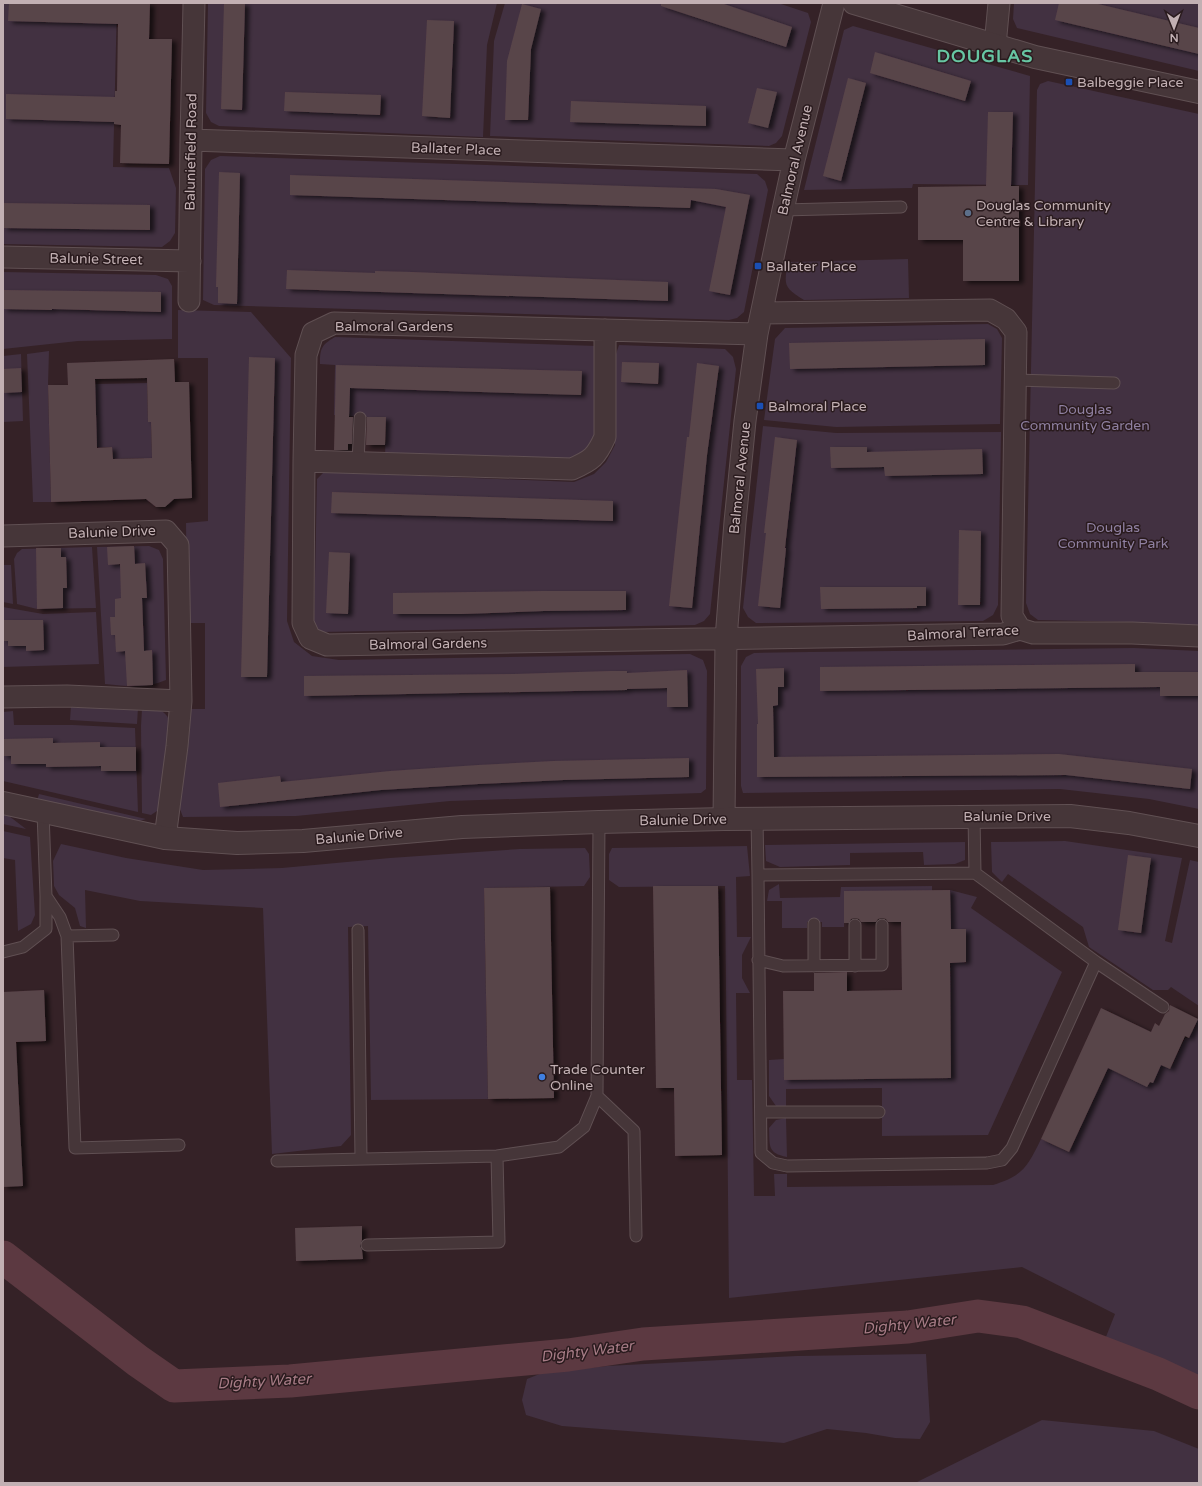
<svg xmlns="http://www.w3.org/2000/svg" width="1202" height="1486" viewBox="0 0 1202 1486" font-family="'Varela Round',sans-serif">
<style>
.green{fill:#423141}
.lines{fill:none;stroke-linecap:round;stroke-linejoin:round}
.river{stroke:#5c3941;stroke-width:33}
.building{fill:#594449;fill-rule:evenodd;filter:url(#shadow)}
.service-casing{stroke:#605053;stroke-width:13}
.minor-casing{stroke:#605053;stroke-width:23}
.tertiary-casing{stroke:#605053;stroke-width:24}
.service{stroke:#463639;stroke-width:11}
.minor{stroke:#463639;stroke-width:21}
.tertiary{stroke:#463639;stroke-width:22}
.transit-dot{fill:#1a4fb4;stroke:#2a1b1e;stroke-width:1.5}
.service-dot{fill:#5c6f8a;stroke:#2a1b1e;stroke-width:1.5}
.shop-dot{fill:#3f7fe0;stroke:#2a1b1e;stroke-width:1.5}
.labels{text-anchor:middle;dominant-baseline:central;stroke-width:3;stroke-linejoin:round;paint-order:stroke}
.poi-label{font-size:14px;fill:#c2b0b3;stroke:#2a1b1e;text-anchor:start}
.street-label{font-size:14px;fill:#c2b0b3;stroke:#2a1b1e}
.park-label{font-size:14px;fill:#8f80a1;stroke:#2a1b1e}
.water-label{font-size:15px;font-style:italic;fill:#a77c86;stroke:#2a1b1e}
.district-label{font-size:18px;font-weight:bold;letter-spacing:1px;fill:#67c6a3;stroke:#2a1b1e}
</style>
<defs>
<filter id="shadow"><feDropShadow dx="4.5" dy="2.5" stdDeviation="2" flood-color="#0009"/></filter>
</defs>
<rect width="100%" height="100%" fill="#352227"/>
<path class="green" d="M 3,3 L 117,3 L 113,167 L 169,168 L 176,188 L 175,233 L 170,241 L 162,247 L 3,244 Z
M 208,3 L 497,3 L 487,45 L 483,137 L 219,126 L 211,122 L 206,113 Z
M 505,3 L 778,3 L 808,13 L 811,22 L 782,136 L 776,143 L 769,146 L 490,136 L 494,41 Z
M 1014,3 L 1199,3 L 1199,71 L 1017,28 L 1013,19 Z
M 853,26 L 1030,76 L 1028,185 L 913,184 L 912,188 L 804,190 L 844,30 Z
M 1048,81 L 1199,114 L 1199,626 L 1134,622 L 1038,620 L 1030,614 L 1026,603 L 1037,90 L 1040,84 Z
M 220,156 L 757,174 L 765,181 L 768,190 L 744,312 L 737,318 L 729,320 L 214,305 L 203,300 L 205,169 L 211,160 Z
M 908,259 L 909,298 L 804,300 C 783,287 784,285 788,262 Z
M 3,272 L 156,275 L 168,279 L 172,286 L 172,339 L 78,341 L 3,349 Z
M 178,310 L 251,312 L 291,358 L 287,621 L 294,642 L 312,656 L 339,660 L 690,654 L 703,660 L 707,671 L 706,789 L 701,793 L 450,801 L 296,816 L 183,817 L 178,804 L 190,709 L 205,709 L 205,623 L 187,623 L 186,523 L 208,521 L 208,358 L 178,358 Z
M 988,324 L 997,329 L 1002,338 L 1000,424 L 836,427 L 764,420 L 775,339 L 785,328 Z
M 335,337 L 597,346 L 597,438 L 576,459 L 385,458 L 386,418 L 334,415 L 335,365 L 320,364 C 320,349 321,345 335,337 Z
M 619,345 L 725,349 L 733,357 L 736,369 L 710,614 L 704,621 L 695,625 L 320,632 L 314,627 L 317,479 L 324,472 L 574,482 L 594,474 L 606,462 L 615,445 L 615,357 Z
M 49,351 L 48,385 L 51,502 L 33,502 L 27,354 Z
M 21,354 L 23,421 L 3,422 L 3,356 Z
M 147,383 L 148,421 L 151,422 L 152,458 L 144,475 L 144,458 L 113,459 L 112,447 L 92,448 L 95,384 Z
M 763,426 L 836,433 L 1001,432 L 998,605 L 993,615 L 983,621 L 756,623 L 748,617 L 743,608 Z
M 149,546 L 159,550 L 163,559 L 166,680 C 145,689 127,686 105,684 L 97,547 Z
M 92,547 L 96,608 L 37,609 L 17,604 L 14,559 L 17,553 L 22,549 Z
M 3,565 L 11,565 L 13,604 L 3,602 Z
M 3,607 L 43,614 L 96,612 L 99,664 L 3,667 Z
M 1134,648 L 1199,651 L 1199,809 L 1149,799 L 1060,789 L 743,793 L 741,786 L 741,666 L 746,657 L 754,653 L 810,652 Z
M 71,706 L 138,708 L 137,724 L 70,720 Z
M 142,709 C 155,709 162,707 169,719 L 161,805 L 157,811 L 151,815 L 142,813 L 141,726 Z
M 13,711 L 14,725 L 73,725 L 135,728 L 138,812 L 3,781 L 3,712 Z
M 39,794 L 146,819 L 133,823 L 37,801 Z
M 3,814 L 9,816 L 26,829 L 3,824 Z
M 3,831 L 30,837 L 35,915 L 31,924 L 18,931 L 15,860 L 3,858 Z
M 1065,841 L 1182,858 L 1165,941 L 1172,943 L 1190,860 L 1199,862 L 1199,1393 L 1158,1374 L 1100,1352 L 1115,1314 L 1022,1267 L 729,1298 L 725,886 L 619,887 L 609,880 L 609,854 L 612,848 L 747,846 L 750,876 L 736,877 L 737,937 L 751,937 L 742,955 L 742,978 L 750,993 L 736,993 L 737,1080 L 752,1080 L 754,1196 L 775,1196 L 774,1174 L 787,1174 L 787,1187 L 993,1185 C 1023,1176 1028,1166 1041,1139 L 1069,1152 L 1108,1068 L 1147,1086 L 1150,1082 L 1140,1055 L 1170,1069 L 1185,1038 L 1189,1038 L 1198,1019 L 1199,1006 L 1171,987 L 1168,990 L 1153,990 L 1089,947 L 1083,927 L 1008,874 L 1002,882 L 992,872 L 991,842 Z
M 965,842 L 965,860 L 955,864 L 924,865 L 923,852 L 850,853 L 850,865 L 780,867 L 766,861 L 765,845 Z
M 61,844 L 126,858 L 203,870 L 282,868 L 390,858 L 520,849 L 585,848 L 589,854 L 590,877 L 584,886 L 484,888 L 488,1099 L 371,1100 L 368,926 L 348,927 L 351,1135 L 341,1146 L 272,1154 L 263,908 L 140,901 L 85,890 L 86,928 L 80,926 L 75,908 L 59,895 L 54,886 L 53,861 Z
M 779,884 L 780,898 L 840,897 L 841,887 L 932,886 L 932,891 L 844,891 L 844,927 L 822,927 L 822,922 L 807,922 L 807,928 L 782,928 L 782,901 L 767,901 L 769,890 Z
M 950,890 L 977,897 L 971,908 L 1062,972 L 988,1135 L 882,1136 L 882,1088 L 786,1089 L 786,1108 L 776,1106 L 769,1096 L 769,1060 L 784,1059 L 784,1080 L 951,1078 L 950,990 L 933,990 Z
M 786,1118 L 787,1157 C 767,1153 770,1146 769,1128 L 776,1120 Z
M 926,1354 L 930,1422 L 920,1439 L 895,1438 L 866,1433 L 827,1429 L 784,1443 L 562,1426 L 526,1415 L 522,1400 L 527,1379 L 542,1373 L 607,1366 L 797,1356 Z
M 1042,1420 L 1154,1431 L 1199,1449 L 1199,1483 L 915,1483 Z"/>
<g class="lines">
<path class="river" d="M 3,1257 L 138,1361 L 174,1386 L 290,1381 L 568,1355 L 643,1344 L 908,1327 L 978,1316 L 1022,1322 L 1158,1374 L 1199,1393"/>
</g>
<path class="building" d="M 9,3 L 150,3 L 149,39 L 172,39 L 169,164 L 120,163 L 121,125 L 114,124 L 114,122 L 6,119 L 6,94 L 115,97 L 115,91 L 117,91 L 118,24 L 8,21 Z
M 224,3 L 245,3 L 242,110 L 221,109 Z
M 661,3 L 721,3 L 792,27 L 786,47 L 661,6 Z
M 1059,3 L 1094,3 L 1199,28 L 1199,54 L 1055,20 Z
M 522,4 L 541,9 L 531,49 L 528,120 L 505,120 L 507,61 Z
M 427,20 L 454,21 L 450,118 L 422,116 Z
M 875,52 L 971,81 L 965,101 L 870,73 Z
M 848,78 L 866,83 L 841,181 L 823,176 Z
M 757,88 L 777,92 L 768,128 L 748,123 Z
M 285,92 L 381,95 L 380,115 L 284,111 Z
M 571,101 L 706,106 L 706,126 L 570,122 Z
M 988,112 L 1013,112 L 1011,186 L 1019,186 L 1019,281 L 963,281 L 963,240 L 918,240 L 918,187 L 986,186 Z
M 219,172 L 240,173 L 237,304 L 218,303 L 218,287 L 216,287 Z
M 290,175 L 716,189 L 750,195 L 730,295 L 709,291 L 726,207 L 691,200 L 690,208 L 290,195 Z
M 3,203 L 150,205 L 150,230 L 3,228 Z
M 287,270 L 375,273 L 375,271 L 412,272 L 668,282 L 668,301 L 286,289 Z
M 3,290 L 161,292 L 161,312 L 52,309 L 52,310 L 3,309 Z
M 985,339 L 985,365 L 790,369 L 789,343 Z
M 249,357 L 275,358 L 267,677 L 241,677 Z
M 174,359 L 175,382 L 189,382 L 192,498 L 174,499 L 165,507 L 156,507 L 146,499 L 51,502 L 48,385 L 68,385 L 67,363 ZM 147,378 L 148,422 L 151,422 L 152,458 L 113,459 L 112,447 L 97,448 L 95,379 Z
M 622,362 L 659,363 L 658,384 L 621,382 Z
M 697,363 L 719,366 L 707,455 L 692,608 L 669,606 L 687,437 L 689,437 Z
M 336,365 L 582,371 L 581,395 L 350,388 L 349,417 L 353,417 L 352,444 L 348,444 L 348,450 L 334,450 Z
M 21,368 L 22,392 L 3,393 L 3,369 Z
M 367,417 L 386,417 L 385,445 L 366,445 Z
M 775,437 L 797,440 L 785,548 L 786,548 L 780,608 L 758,606 L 766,533 L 764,533 Z
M 830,447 L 867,447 L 867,452 L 982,449 L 983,474 L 885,476 L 884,467 L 831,468 Z
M 332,492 L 613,501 L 613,521 L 331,513 Z
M 959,530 L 981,531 L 980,605 L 958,605 Z
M 134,546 L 135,564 L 145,563 L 147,598 L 142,598 L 144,651 L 152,650 L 153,685 L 127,686 L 125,651 L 116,652 L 115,635 L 111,635 L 110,617 L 115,617 L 115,599 L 121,598 L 120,564 L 108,565 L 107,547 Z
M 36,548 L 61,548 L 61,557 L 66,557 L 67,588 L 63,588 L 63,608 L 37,609 Z
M 329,552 L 350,553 L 348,614 L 326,613 Z
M 820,587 L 926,587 L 926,606 L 917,606 L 917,608 L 821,609 Z
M 543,591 L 626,591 L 626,610 L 544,611 L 462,614 L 393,614 L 393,593 Z
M 3,620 L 43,620 L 44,650 L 26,651 L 26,646 L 8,646 L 8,641 L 3,641 Z
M 1135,664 L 1135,672 L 1199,672 L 1199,696 L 1160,696 L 1160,687 L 820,691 L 820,667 Z
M 784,668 L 784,687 L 778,687 L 778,705 L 773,706 L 774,757 L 1059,754 L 1192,769 L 1190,789 L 1066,775 L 757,777 L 757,724 L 758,724 L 756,669 Z
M 687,670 L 688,707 L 667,707 L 667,688 L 627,689 L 627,690 L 304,696 L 304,676 L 514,674 L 610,671 L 627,671 L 627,673 Z
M 53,738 L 53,743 L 100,742 L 100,747 L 136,747 L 136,771 L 101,771 L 101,766 L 46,767 L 46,764 L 11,764 L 11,756 L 3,756 L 3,739 Z
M 689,758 L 689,777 L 564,780 L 479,784 L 381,790 L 220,807 L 218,783 L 280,776 L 281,782 L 390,771 L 478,765 L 553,761 Z
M 1128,855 L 1151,858 L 1141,933 L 1118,930 Z
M 653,886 L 718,886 L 722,1155 L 675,1156 L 674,1088 L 656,1088 Z
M 550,887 L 554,1098 L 488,1099 L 484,888 Z
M 950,890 L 951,929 L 966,929 L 966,962 L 950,963 L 951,1078 L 784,1080 L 783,991 L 814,991 L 814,973 L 847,972 L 847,991 L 902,990 L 901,922 L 888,922 L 886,919 L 882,918 L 878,919 L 876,922 L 861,922 L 859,919 L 855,918 L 851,919 L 849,923 L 844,923 L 844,891 Z
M 44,990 L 46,1041 L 16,1042 L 23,1186 L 3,1187 L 3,992 Z
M 1170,1005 L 1198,1019 L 1189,1038 L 1185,1036 L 1170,1069 L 1161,1065 L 1153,1083 L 1150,1082 L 1147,1087 L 1108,1068 L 1069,1152 L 1041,1139 L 1101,1008 L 1151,1032 L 1155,1023 L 1159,1026 L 1165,1014 L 1169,1011 Z
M 362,1226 L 362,1240 L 360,1246 L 362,1250 L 363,1259 L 296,1261 L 295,1228 Z"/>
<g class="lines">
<defs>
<path id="service" d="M 783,210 L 901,207
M 1016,380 L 1114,383
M 358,463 L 360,418
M 43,812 L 46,896 L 60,917 L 67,936 L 75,1148 L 179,1145
M 974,816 L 975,873 L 1096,962 L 1163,1007
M 757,819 L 758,875
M 975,873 L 758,875 L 761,1153 L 773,1163 L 787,1166 L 987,1163 L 1002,1160 L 1012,1148 L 1096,962
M 814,924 L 814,966
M 855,925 L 855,966
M 358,930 L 361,1158
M 67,936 L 113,935
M 3,952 L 23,947 L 46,929 L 46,896
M 758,960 L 783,966 L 882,965 L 882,925
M 597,1096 L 634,1131 L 636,1236
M 761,1112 L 879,1112
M 277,1161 L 497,1156 L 559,1147 L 584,1127 L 597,1096 L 599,822
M 367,1245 L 499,1242 L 497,1156"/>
<path id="minor" d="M 993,45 L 996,35 L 999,3
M 191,140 L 794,160
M 3,257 L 190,261
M 189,301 L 191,140 L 194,3
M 762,313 L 990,310 L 1006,319 L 1016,332 L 1012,616 L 1020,629
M 757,334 L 334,323 L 313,333 L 306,355 L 304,461 L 303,623 L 310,638 L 327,645 L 1003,634 L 1020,629 L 1033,633 L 1132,633 L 1199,636
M 304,461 L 572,469 C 592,460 596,457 605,437 L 605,330
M 3,536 L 166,531 L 178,545 L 181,701 L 177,746 L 165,838
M 3,697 L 67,696 L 181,701
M 724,819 L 726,639 L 735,522 L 745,421 L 757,334 L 783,210 L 794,160 L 834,3"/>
<path id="tertiary" d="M 854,3 L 1035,57 L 1199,92
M 3,803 L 165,838 L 237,843 L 303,841 L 462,827 L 599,822 L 724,819 L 1070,816 L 1129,823 L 1199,836"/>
</defs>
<use href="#service" class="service-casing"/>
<use href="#minor" class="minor-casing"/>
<use href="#tertiary" class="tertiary-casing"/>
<use href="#service" class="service"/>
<use href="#minor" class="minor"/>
<use href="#tertiary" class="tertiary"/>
</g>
<g class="transit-dot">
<rect x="1065" y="78" width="8" height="8" rx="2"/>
<rect x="754" y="262" width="8" height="8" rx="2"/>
<rect x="756" y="402" width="8" height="8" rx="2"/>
</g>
<circle class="service-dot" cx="968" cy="213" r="4"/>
<circle class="shop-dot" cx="542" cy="1077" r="4"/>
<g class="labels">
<g class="poi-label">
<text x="1077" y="82">Balbeggie Place</text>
<text x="976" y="205">Douglas Community<tspan x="976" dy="16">Centre &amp; Library</tspan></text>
<text x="766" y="266">Ballater Place</text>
<text x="768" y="406">Balmoral Place</text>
<text x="550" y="1069">Trade Counter<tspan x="550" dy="16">Online</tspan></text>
</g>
<g class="street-label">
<text transform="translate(456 149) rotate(2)">Ballater Place</text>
<text transform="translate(191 152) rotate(-89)">Baluniefield Road</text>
<text transform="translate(795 160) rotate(-77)">Balmoral Avenue</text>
<text transform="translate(96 259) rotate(1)">Balunie Street</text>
<text x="394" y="326">Balmoral Gardens</text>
<text transform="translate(740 478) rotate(-84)">Balmoral Avenue</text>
<text transform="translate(112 532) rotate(-2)">Balunie Drive</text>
<text transform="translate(963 633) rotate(-3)">Balmoral Terrace</text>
<text transform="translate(428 644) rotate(-1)">Balmoral Gardens</text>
<text x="1007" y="816">Balunie Drive</text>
<text transform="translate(683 820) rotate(-1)">Balunie Drive</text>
<text transform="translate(359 836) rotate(-5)">Balunie Drive</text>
</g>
<g class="park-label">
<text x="1085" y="409">Douglas<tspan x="1085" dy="16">Community Garden</tspan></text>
<text x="1113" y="527">Douglas<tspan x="1113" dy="16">Community Park</tspan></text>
</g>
<g class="water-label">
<text transform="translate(909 1324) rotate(-6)">Dighty Water</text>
<text transform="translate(587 1351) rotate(-7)">Dighty Water</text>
<text transform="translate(264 1381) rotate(-3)">Dighty Water</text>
</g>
<g class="district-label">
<text x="985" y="56">DOUGLAS</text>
</g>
</g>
<rect width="1202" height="1486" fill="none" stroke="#c2b0b3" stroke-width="8"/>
<g transform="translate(1174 28) rotate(179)" stroke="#2a1b1e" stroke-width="3" paint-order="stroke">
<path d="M0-3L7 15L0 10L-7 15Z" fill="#c2b0b3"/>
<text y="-6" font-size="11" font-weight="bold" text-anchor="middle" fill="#c2b0b3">N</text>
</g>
</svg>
